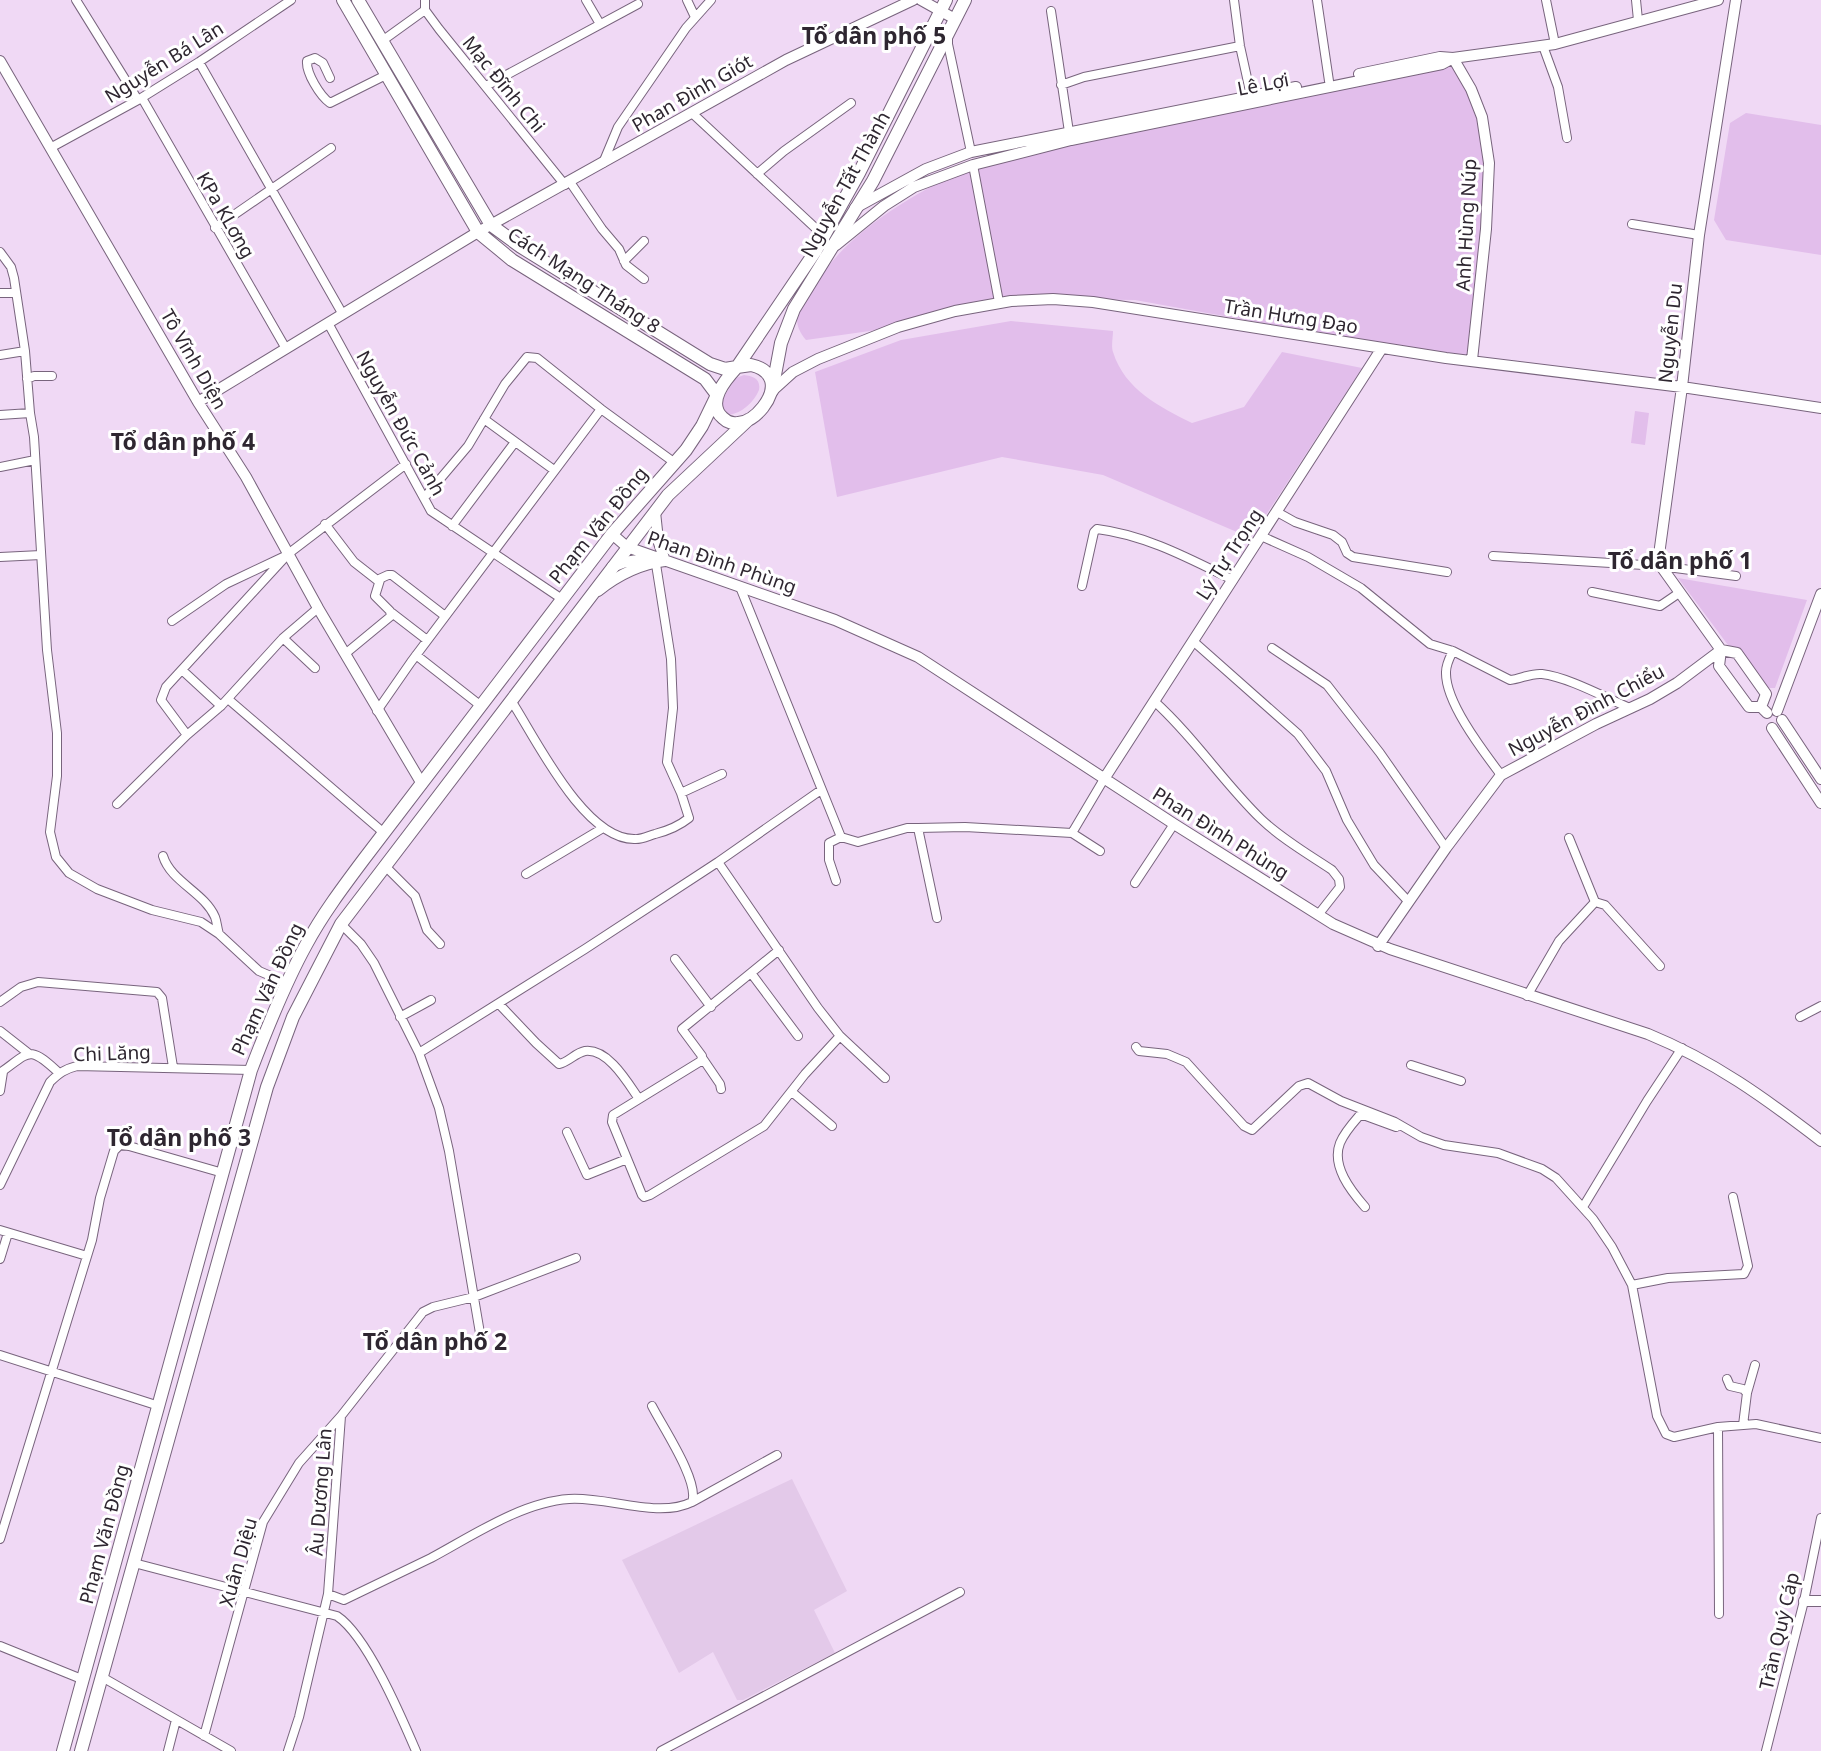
<svg xmlns="http://www.w3.org/2000/svg" width="1821" height="1751" viewBox="0 0 1821 1751" font-family="'Noto Sans',sans-serif">
<style>
.built{fill:#e3c9e9}
.green{fill:#e2beeb}
.lines{fill:none;stroke-linecap:round;stroke-linejoin:round}
.street-casing{stroke:#78647d;stroke-width:10}
.secondary-casing{stroke:#78647d;stroke-width:12}
.primary-casing{stroke:#78647d;stroke-width:14}
.street{stroke:#fff;stroke-width:8}
.secondary{stroke:#fff;stroke-width:10}
.primary{stroke:#fff;stroke-width:12}
.labels{text-anchor:middle;dominant-baseline:central;stroke-width:6;stroke-linejoin:round;paint-order:stroke}
.street-label{font-size:19px;fill:#2e2630;stroke:#fff}
.quarter-label{font-size:23px;font-weight:bold;fill:#2e2630;stroke:#fff}
</style>
<rect width="100%" height="100%" fill="#f0d9f5"/>
<path class="built" d="M 792,1479 L 847,1591 L 814,1610 L 835,1653 L 743,1700 L 737,1700 L 713,1652 L 679,1673 L 622,1560 Z"/>
<path class="green" d="M 1453,58 L 1487,141 L 1479,301 L 1466,360 L 1135,300 L 1054,299 L 999,302 L 898,327 L 806,340 C 789,319 799,309 812,288 C 851,228 911,196 973,165 Z
M 1746,113 L 1821,125 L 1821,255 L 1726,240 L 1714,220 L 1730,123 Z
M 1011,321 L 1113,331 C 1113,337 1111,346 1113,352 C 1125,390 1160,407 1192,423 L 1244,407 L 1282,352 L 1362,368 L 1251,538 L 1103,475 L 1002,457 L 837,497 L 815,372 L 901,340 Z
M 744,375 C 753,376 761,379 759,390 C 754,402 742,413 729,415 L 723,410 L 721,401 L 736,378 Z
M 1635,411 L 1649,413 L 1645,445 L 1631,443 Z
M 1678,578 L 1807,600 L 1775,688 L 1760,688 Z"/>
<g class="lines">
<defs>
<path id="street" d="M 76,0 L 138,100
M 425,0 L 425,10 L 439,29 L 565,185
M 586,0 L 600,24
M 687,0 L 695,17
M 1234,0 L 1240,46 L 1251,96
M 1317,0 L 1329,81
M 1546,0 L 1555,44
M 1636,0 L 1638,20
M 1051,11 L 1069,132
M 948,35 L 948,44 L 971,152
M 382,41 L 425,10
M 1543,46 L 1558,87 L 1567,138
M 199,62 L 342,313
M 330,78 L 323,63 L 315,58 L 307,61 C 306,73 320,96 330,103 L 386,75
M 1061,85 L 1084,77 L 1240,46
M 486,86 L 638,4
M 142,98 L 285,347
M 692,113 L 824,236
M 52,147 L 138,100 L 199,62 L 291,0
M 603,163 L 618,127 L 686,28 L 711,0
M 973,165 L 999,302
M 757,174 L 784,151 L 851,103
M 570,182 L 602,229 L 619,249 L 626,265 L 644,279
M 1632,224 L 1699,235
M 215,228 L 331,148
M 0,252 L 11,267 L 14,278 L 25,351 L 30,413
M 624,261 L 644,241
M 0,293 L 14,293
M 328,323 L 431,511 L 562,599
M 0,355 L 25,351
M 27,379 L 34,376 L 52,376
M 0,415 L 30,413 L 34,437 L 47,650 L 57,733 L 57,776 L 50,832 L 56,857 L 69,873 L 97,889 L 152,910 L 201,922 L 219,934 L 259,971 L 287,983
M 484,419 L 554,470
M 0,467 L 35,460
M 424,498 L 468,446 L 505,384 L 527,357 L 537,358 L 601,409 L 675,463
M 1277,512 L 1295,522 L 1333,535 L 1342,542 L 1347,553 L 1353,557 L 1447,572
M 325,524 L 354,562 L 377,580 L 388,575 L 392,575 L 445,616
M 452,526 L 515,442
M 1261,536 L 1308,557 L 1361,588 L 1430,644 L 1453,651 L 1510,680 C 1521,679 1530,673 1542,674 C 1568,677 1606,698 1630,708
M 1493,556 L 1660,566 L 1736,576
M 0,557 L 41,555
M 1082,586 L 1094,532 L 1097,529 C 1146,535 1190,559 1233,580
M 740,587 L 841,837 L 858,842 L 907,828 L 918,828 L 965,827 L 1072,833 L 1104,779
M 1592,592 L 1660,606 L 1679,593
M 392,613 L 427,640
M 172,621 L 226,584 L 285,556
M 283,638 L 315,668
M 1193,641 L 1298,734 L 1326,771 L 1347,820 L 1374,865 L 1408,901
M 1272,648 L 1327,685 L 1380,753 L 1446,848
M 1453,651 C 1450,657 1446,664 1446,672 C 1445,702 1483,751 1501,775
M 345,654 L 391,616 L 390,611 L 375,596 L 380,580
M 416,655 L 481,706
M 182,670 L 221,706
M 228,699 L 384,833
M 1154,701 C 1194,737 1223,782 1261,819 C 1282,839 1308,854 1332,870 L 1339,879 L 1340,887 L 1318,915
M 512,702 C 536,739 584,839 634,839 C 641,840 648,836 655,834 C 667,831 679,826 689,818 L 681,793 L 667,762 L 673,708 L 671,659 L 655,558
M 377,711 L 411,662 L 601,409
M 187,735 L 161,700 L 166,687 L 288,554 L 406,464
M 681,793 L 722,774
M 117,804 L 187,735 L 221,706 L 283,638 L 318,608
M 918,828 L 937,918
M 1072,833 L 1100,851
M 1569,838 L 1595,902
M 163,856 C 171,882 204,892 215,917 C 217,922 217,928 219,934
M 718,862 L 818,1008 L 840,1036 L 885,1078
M 384,865 L 415,896 L 427,930 L 440,944
M 526,874 L 603,828
M 836,881 L 829,860 L 829,843 L 841,837
M 1135,883 L 1174,824
M 341,924 L 361,944 L 374,963 L 419,1053 L 439,1108 L 449,1151 L 481,1339
M 779,950 L 682,1029 L 702,1056 L 701,1061 L 613,1115 L 612,1122 L 642,1195 L 644,1197 L 650,1195 L 764,1126 L 805,1074 L 840,1036
M 675,959 L 711,1007
M 751,973 L 798,1036
M 1527,996 L 1559,941 L 1595,902 L 1605,905 L 1660,966
M 0,1002 L 21,987 L 38,982 L 157,992 L 162,998 L 173,1067
M 499,1004 L 536,1043 L 559,1064 C 569,1062 575,1053 585,1051 C 608,1048 628,1083 639,1099
M 400,1017 L 431,1000
M 1800,1017 L 1821,1006
M 0,1031 L 28,1053
M 1136,1047 L 1139,1051 L 1167,1054 L 1186,1062 L 1244,1126 L 1252,1130 L 1299,1086 L 1308,1083 L 1341,1101 L 1395,1122 L 1421,1137 L 1444,1145 L 1498,1153 L 1542,1169 L 1556,1178 L 1593,1219 L 1612,1247 L 1632,1285 L 1657,1416 L 1666,1434 L 1674,1437 L 1718,1427 L 1756,1424 L 1821,1438
M 419,1053 L 585,949 L 718,862 L 821,790
M 703,1059 L 720,1084 L 721,1089
M 1411,1065 L 1461,1081
M 0,1073 C 30,1052 28,1044 59,1073
M 0,1091 L 3,1072
M 792,1092 L 832,1126
M 567,1132 L 587,1175 L 627,1159
M 0,1185 L 50,1082 C 59,1073 65,1069 77,1066 L 251,1070
M 1365,1207 C 1351,1191 1331,1166 1340,1143 C 1344,1133 1352,1124 1359,1116 L 1366,1116 L 1396,1127
M 1583,1207 L 1647,1101 L 1682,1048
M 0,1230 L 87,1256
M 0,1259 L 8,1233
M 1632,1285 L 1668,1278 L 1744,1274 L 1748,1266 L 1733,1197
M 0,1355 L 159,1406
M 1727,1379 L 1730,1386 L 1743,1389 L 1747,1393 L 1743,1425
M 1747,1393 L 1755,1365
M 1718,1427 L 1719,1614
M 692,1502 L 777,1455
M 0,1539 L 92,1240 L 100,1198 L 114,1151 L 120,1145 L 129,1146 L 223,1173
M 134,1563 L 337,1616 C 367,1636 401,1716 416,1751
M 328,1594 L 344,1600 C 373,1586 402,1572 431,1558 C 472,1536 522,1502 569,1499 C 606,1496 658,1519 692,1502 C 700,1482 662,1426 652,1406
M 0,1646 L 84,1680
M 102,1677 L 231,1751
M 204,1736 L 263,1522 L 299,1463 L 341,1416
M 168,1751 L 176,1720
M 288,1751 L 299,1717 L 328,1594 L 341,1416 L 423,1312 L 433,1307 L 474,1297 L 576,1258
M 661,1751 L 960,1592
M 1766,1751 L 1804,1601 L 1821,1518"/>
<path id="secondary" d="M 921,0 L 955,19
M 1736,0 L 1699,235 L 1682,387 L 1658,562 L 1721,650 L 1737,653 L 1766,694 L 1761,707
M 1453,58 L 1471,89 L 1482,117 L 1489,163 L 1486,229 L 1472,360
M 0,61 L 198,402 L 246,477 L 318,608 L 422,784
M 1359,74 L 1440,57 L 1453,58
M 855,208 L 926,169 L 971,152 L 1296,87
M 836,245 L 884,206 L 914,187 L 973,165 L 1071,140 L 1442,64 L 1453,58 L 1555,44 L 1718,0
M 772,391 L 793,372 L 818,359 L 898,327 L 955,311 L 1011,301 L 1053,299 L 1093,302 L 1446,358 L 1682,387 L 1821,408
M 198,402 L 478,232 L 786,60 L 913,0
M 612,534 L 627,547 L 835,620 L 918,657 L 1174,824 L 1333,924 L 1390,949 L 1648,1034 C 1714,1061 1765,1098 1821,1141
M 612,567 L 625,562 L 650,558
M 598,591 C 618,575 640,564 665,561 L 658,540 L 655,512
M 1721,650 L 1719,666 L 1749,707 L 1761,707 L 1767,713
M 1777,711 L 1821,594
M 1782,720 L 1821,779
M 1772,728 L 1821,803
M 1104,779 L 1382,348
M 1378,946 L 1446,848 L 1501,775 L 1596,724 L 1650,699 L 1677,683 L 1721,650
M 1804,1601 L 1821,1601"/>
<path id="primary" d="M 358,0 L 491,225 L 521,247 L 710,364 L 725,369 L 737,367 L 815,252 L 859,173 L 946,0
M 751,365 C 760,367 768,371 771,380 C 776,397 755,422 738,423 C 733,424 727,422 723,418 C 705,403 726,379 737,367 Z
M 772,391 L 781,343 L 794,309 L 873,181 L 965,0
M 63,1751 L 251,1070 C 267,1028 284,985 306,945 C 322,915 343,887 364,859 L 612,534 L 686,450 L 702,426 L 717,395 L 705,379 L 512,260 L 478,232 L 343,0
M 81,1751 L 267,1087 L 293,1017 L 341,924 L 668,495 L 748,420"/>
</defs>
<use href="#street" class="street-casing"/>
<use href="#secondary" class="secondary-casing"/>
<use href="#primary" class="primary-casing"/>
<use href="#street" class="street"/>
<use href="#secondary" class="secondary"/>
<use href="#primary" class="primary"/>
</g>
<g class="labels">
<g class="street-label">
<text transform="translate(164 62) rotate(-32)">Nguyễn Bá Lân</text>
<text transform="translate(504 84) rotate(51)">Mạc Đĩnh Chi</text>
<text transform="translate(1263 84) rotate(-11)">Lê Lợi</text>
<text transform="translate(692 93) rotate(-30)">Phan Đình Giót</text>
<text transform="translate(845 184) rotate(-61)">Nguyễn Tất Thành</text>
<text transform="translate(226 215) rotate(60)">KPa KLơng</text>
<text transform="translate(1466 225) rotate(-87)">Anh Hùng Núp</text>
<text transform="translate(584 280) rotate(33)">Cách Mạng Tháng 8</text>
<text transform="translate(1291 316) rotate(9)">Trần Hưng Đạo</text>
<text transform="translate(1670 333) rotate(-84)">Nguyễn Du</text>
<text transform="translate(194 359) rotate(60)">Tô Vĩnh Diện</text>
<text transform="translate(401 423) rotate(61)">Nguyễn Đức Cảnh</text>
<text transform="translate(598 525) rotate(-51)">Phạm Văn Đồng</text>
<text transform="translate(1229 554) rotate(-57)">Lý Tự Trọng</text>
<text transform="translate(722 562) rotate(19)">Phan Đình Phùng</text>
<text transform="translate(1586 710) rotate(-28)">Nguyễn Đình Chiểu</text>
<text transform="translate(1221 833) rotate(32)">Phan Đình Phùng</text>
<text transform="translate(267 989) rotate(-65)">Phạm Văn Đồng</text>
<text transform="translate(112 1053) rotate(-2)">Chi Lăng</text>
<text transform="translate(320 1492) rotate(-86)">Âu Dương Lân</text>
<text transform="translate(104 1534) rotate(-75)">Phạm Văn Đồng</text>
<text transform="translate(238 1562) rotate(-74)">Xuân Diệu</text>
<text transform="translate(1779 1631) rotate(-77)">Trần Quý Cáp</text>
</g>
<g class="quarter-label">
<text x="874" y="35">Tổ dân phố 5</text>
<text x="183" y="441">Tổ dân phố 4</text>
<text x="1680" y="560">Tổ dân phố 1</text>
<text x="179" y="1137">Tổ dân phố 3</text>
<text x="435" y="1341">Tổ dân phố 2</text>
</g>
</g>
</svg>
